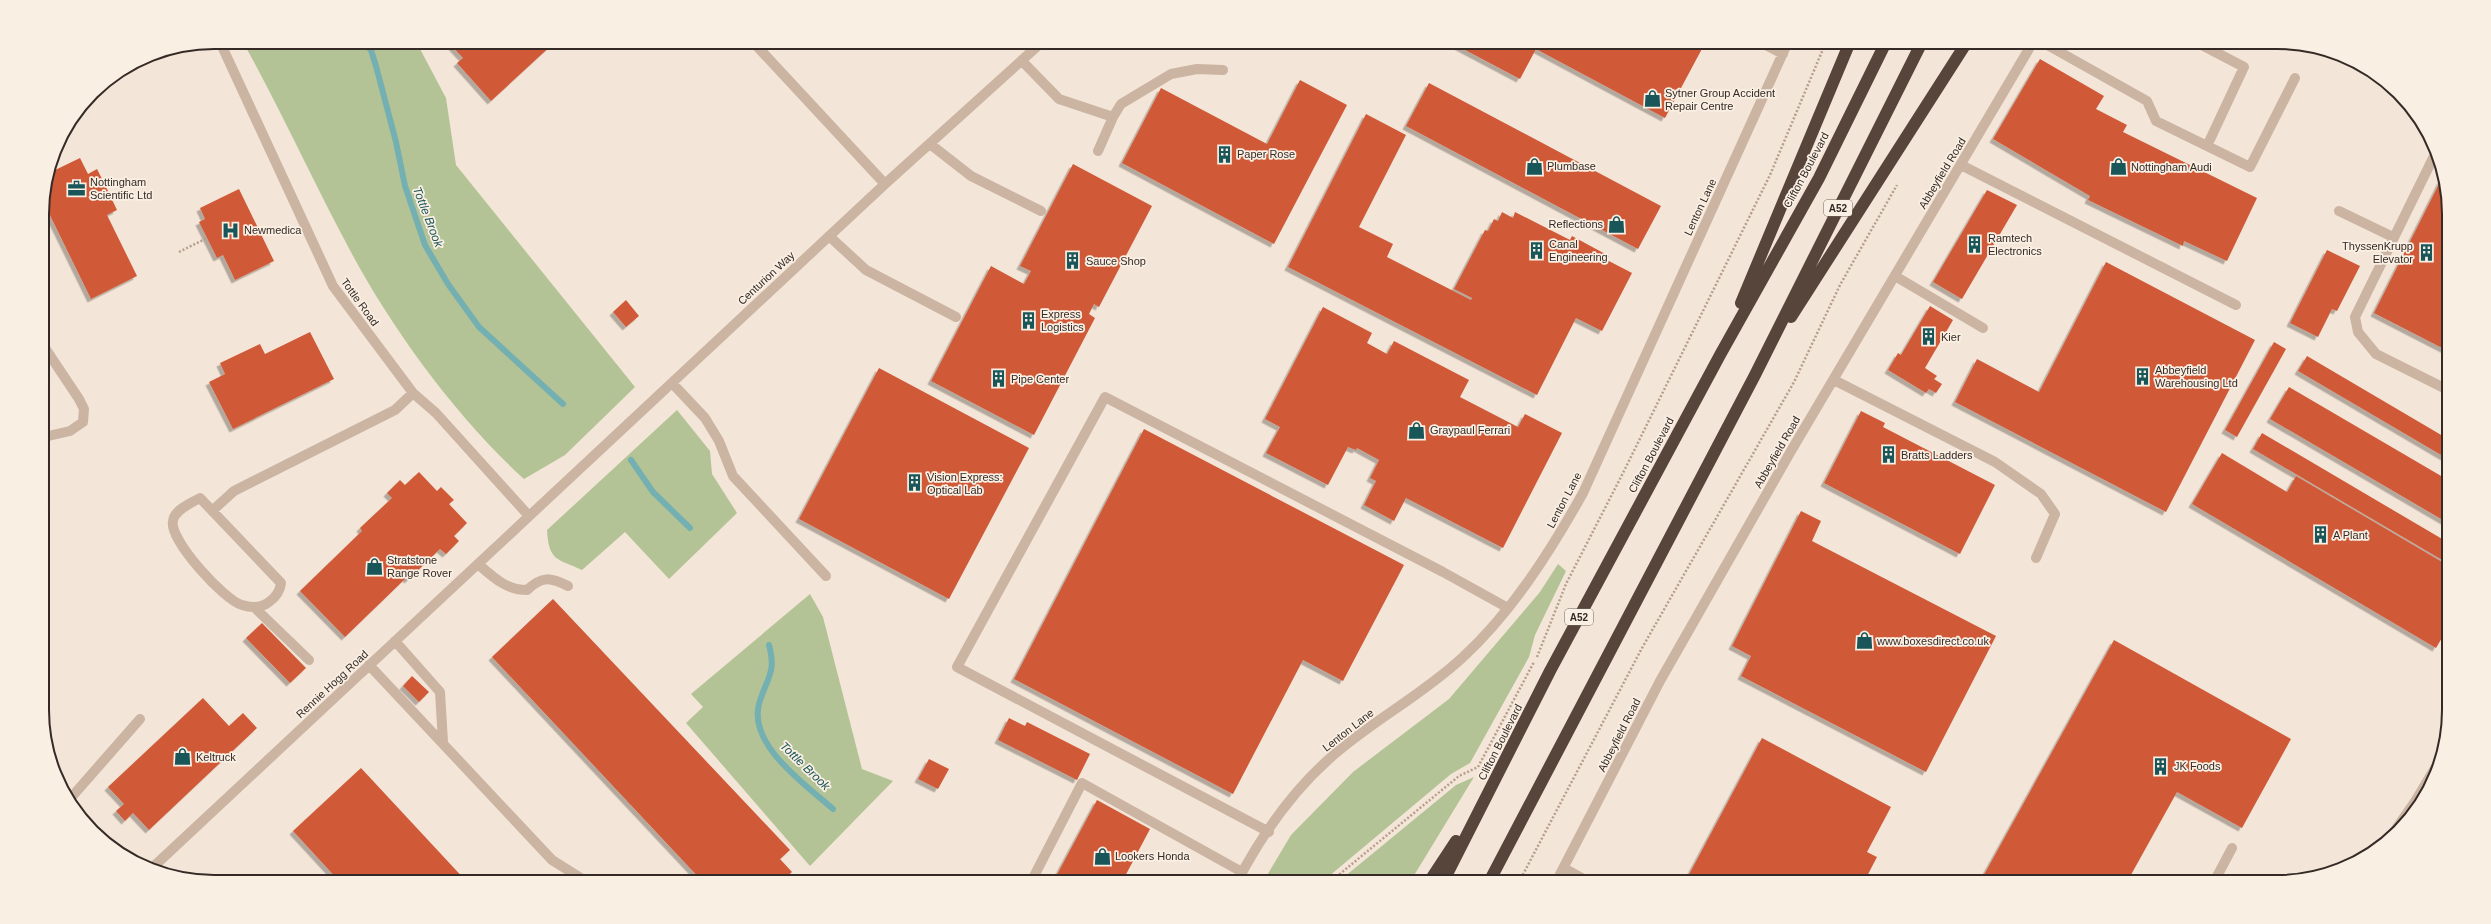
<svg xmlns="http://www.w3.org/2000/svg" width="2491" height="924" viewBox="0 0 2491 924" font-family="Arial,sans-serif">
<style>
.green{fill:#b4c396}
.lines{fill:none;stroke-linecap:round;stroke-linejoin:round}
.stream{stroke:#74b0b2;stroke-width:6}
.building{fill:#d05a38;filter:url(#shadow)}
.path{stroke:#b79e8c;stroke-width:2.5;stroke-dasharray:2 2;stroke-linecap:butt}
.minor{stroke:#cbb4a2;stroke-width:10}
.highway{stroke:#57443b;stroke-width:12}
.labels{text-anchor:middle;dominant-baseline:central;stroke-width:3.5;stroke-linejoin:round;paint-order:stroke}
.shield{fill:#faefe3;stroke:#70655e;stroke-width:1}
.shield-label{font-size:10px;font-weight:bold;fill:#352a25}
.poi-label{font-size:11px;fill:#352a25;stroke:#faefe3;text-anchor:start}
.street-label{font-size:11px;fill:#352a25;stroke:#faefe3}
.water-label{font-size:12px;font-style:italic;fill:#18565a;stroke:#faefe3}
.rim{fill:none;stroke:#352a25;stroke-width:2}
</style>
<defs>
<filter id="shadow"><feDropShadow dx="-3.5" dy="3.5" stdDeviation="0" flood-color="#0004"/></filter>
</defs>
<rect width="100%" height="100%" fill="#f3e5d7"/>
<path class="green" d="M 243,42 L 412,42 L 419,47 L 446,98 L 456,165 L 635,387 L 565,455 L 524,479 C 458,419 394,332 352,254 C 314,184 282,112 243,42 Z
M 677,410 L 710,451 L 712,474 L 737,513 L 669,579 L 625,532 L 582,570 C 556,558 549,561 547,530 Z
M 1558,564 L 1566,571 L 1535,635 L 1529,657 L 1470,763 L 1451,774 L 1322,882 L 1263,882 L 1291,835 L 1353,772 L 1449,699 L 1540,592 Z
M 810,594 L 823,617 L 862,769 L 893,781 L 810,866 L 686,723 L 703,707 L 691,694 Z
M 1474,777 L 1410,882 L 1338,882 L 1456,785 Z"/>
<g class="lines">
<path class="stream" d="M 362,42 L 371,50 L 376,66 L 396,142 L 405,186 L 425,245 L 448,284 L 479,327 L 563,404
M 631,460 L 653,492 L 690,528
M 769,645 C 777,673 766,679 759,704 C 748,745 806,785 833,809"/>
</g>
<path class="building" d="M 448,42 L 555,42 L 491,101 L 457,63 L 463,58 Z
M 1450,42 L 1700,42 L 1704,45 L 1665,118 L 1536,49 L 1520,79 Z
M 2040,59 L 2104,96 L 2096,109 L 2127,125 L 2123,132 L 2257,198 L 2227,261 L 2184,241 L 2183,246 L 2088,200 L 2090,196 L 1993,139 Z
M 1300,80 L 1347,105 L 1274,244 L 1122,163 L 1161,88 L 1267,144 Z
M 1429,83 L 1661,206 L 1638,249 L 1406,126 Z
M 1366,114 L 1406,135 L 1359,227 L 1393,244 L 1387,257 L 1471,300 L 1472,298 L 1454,289 L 1485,230 L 1488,231 L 1494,219 L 1498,221 L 1502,212 L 1513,218 L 1515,212 L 1570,240 L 1572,236 L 1609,256 L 1607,260 L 1632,273 L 1602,331 L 1576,318 L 1537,395 L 1288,267 Z
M 80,158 L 88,174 L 97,169 L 107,189 L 117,210 L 107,215 L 137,276 L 91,299 L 43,201 L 51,172 Z
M 1073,164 L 1152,206 L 1099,307 L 1094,304 L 1089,314 L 1095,318 L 1034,435 L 931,381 L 991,266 L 1024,284 L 1031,271 L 1020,266 Z
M 2443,176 L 2447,191 L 2448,351 L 2374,313 Z
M 239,189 L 274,261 L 235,280 L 223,255 L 217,258 L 199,222 L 205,219 L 200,208 Z
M 1987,190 L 2017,205 L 1962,299 L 1933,282 Z
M 2327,250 L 2360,266 L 2337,311 L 2332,309 L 2318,337 L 2290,323 Z
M 2106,262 L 2255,340 L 2166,512 L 1955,402 L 1977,359 L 2039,392 Z
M 626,300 L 639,316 L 626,327 L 613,312 Z
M 1930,306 L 1953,320 L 1925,368 L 1937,376 L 1934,379 L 1942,384 L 1936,393 L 1929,389 L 1926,393 L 1888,370 L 1898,353 L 1901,355 Z
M 1323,307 L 1372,333 L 1367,343 L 1387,354 L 1394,341 L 1469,380 L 1460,397 L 1518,427 L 1525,414 L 1562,433 L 1503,548 L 1406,498 L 1394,521 L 1364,505 L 1376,481 L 1370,478 L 1379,460 L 1357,448 L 1356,450 L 1348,447 L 1328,485 L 1266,453 L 1280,427 L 1265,419 Z
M 310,332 L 334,379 L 233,429 L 209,382 L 225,374 L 220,363 L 260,344 L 265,354 Z
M 2274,342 L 2286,349 L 2237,437 L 2225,430 Z
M 2307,356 L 2448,439 L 2448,459 L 2298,371 Z
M 879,368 L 1029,448 L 949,599 L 799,519 Z
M 2289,387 L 2448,480 L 2448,523 L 2270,419 Z
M 1861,411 L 1885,423 L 1883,427 L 1995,485 L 1960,554 L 1824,483 Z
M 1144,429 L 1404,565 L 1343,681 L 1303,660 L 1233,794 L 1014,679 Z
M 2262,433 L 2449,543 L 2449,564 L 2253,449 Z
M 2222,453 L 2287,492 L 2296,476 L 2449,566 L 2449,626 L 2436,648 L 2192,504 Z
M 419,472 L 437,491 L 441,487 L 454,500 L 449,504 L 467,523 L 454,536 L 459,541 L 446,554 L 440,549 L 408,580 L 406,578 L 345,637 L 300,591 L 362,531 L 360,528 L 392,498 L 387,493 L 400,480 L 405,485 Z
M 1801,511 L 1821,521 L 1812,541 L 1996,636 L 1926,772 L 1741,676 L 1751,656 L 1732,646 Z
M 553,599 L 790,850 L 780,859 L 792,872 L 781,882 L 703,882 L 492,657 Z
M 262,623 L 306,668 L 290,683 L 246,638 Z
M 2114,640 L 2291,739 L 2242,828 L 2177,792 L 2127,882 L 1980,882 Z
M 412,676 L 429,692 L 419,702 L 403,686 Z
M 203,698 L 229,726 L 243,713 L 257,728 L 149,830 L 133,813 L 125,821 L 116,811 L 124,804 L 108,787 Z
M 1009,718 L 1025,726 L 1027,722 L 1090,754 L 1077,780 L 998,740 Z
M 1762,738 L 1891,807 L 1867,852 L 1877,857 L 1864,882 L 1685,882 Z
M 929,759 L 949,769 L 938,789 L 918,779 Z
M 361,768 L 467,882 L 340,882 L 293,831 Z
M 1097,800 L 1150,829 L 1122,882 L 1053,882 Z"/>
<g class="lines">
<path class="path" d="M 179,252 L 207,238
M 1537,657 L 1566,584 L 1624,471 L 1770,175 L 1826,42
M 1330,882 L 1459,776 L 1478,767 L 1534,662
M 1519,882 L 1642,648 L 1794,382 L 1840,285 L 1897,185"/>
<path class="minor" d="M 220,42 L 333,286 L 413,393 L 436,413 L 529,516
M 753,42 L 885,184
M 1760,42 L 1783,54
M 2042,42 L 2147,101 L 2156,121 L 2250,167 L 2295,78
M 2196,42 L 2244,67 L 2207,146
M 1022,61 L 1059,99 L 1113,117
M 930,144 L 971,176 L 1041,211
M 1098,151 L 1113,117 L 1121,104 L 1171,74 L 1197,69 L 1223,70
M 2435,154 L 2355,317 L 2358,332 L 2376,354 L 2448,390
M 1961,165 L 2236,305
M 2339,211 L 2393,237
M 829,236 L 866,270 L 956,317
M 1895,276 L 1983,328
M 43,345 L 79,399 L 84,409 L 83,422 L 70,431 L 44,437
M 1834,380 L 1995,462 L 2041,494 L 2055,514 L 2036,558
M 672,383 L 705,418 L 719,441 L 733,476 L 826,576
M 200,498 L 281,583 C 280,592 276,597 269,602 C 261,608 251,608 242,605 C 224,600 169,540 173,521 C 174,510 191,503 200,498 Z
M 212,511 L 234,491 L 395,410 L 413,393
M 478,564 C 493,577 506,590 527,590 C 542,576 550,577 568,586
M 255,608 L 309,660
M 395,641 L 440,692 L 443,742
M 369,665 L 552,860 L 587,882
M 69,800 L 140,719
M 1269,832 L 957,667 L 1105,397 L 1443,572 L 1508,608
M 2389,839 L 2416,800 L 2441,758
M 1564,868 L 1589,882
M 151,869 L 885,184 L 1042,42
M 1031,882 L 1082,783 L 1242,872
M 1237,882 C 1260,838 1292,792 1329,759 C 1370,722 1421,696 1462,658 C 1512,612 1550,552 1583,493 L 1788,42
M 1556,882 L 1660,681 L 1791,451 L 2033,42
M 2214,882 L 2232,848"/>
<path class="highway" d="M 1741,303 L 1850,42
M 1791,317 L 1967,42
M 1429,882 L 1456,841
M 1443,882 L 1550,671 L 1720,355 L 1819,178 L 1886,42
M 1489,882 L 1755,375 L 1922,42"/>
</g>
<defs>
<symbol id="shop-bare" viewBox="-9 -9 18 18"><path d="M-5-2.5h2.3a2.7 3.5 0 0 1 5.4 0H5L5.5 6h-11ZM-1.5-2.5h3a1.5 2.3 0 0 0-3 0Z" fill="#18565a" stroke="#faefe3" stroke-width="2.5" paint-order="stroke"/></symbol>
<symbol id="building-bare" viewBox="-9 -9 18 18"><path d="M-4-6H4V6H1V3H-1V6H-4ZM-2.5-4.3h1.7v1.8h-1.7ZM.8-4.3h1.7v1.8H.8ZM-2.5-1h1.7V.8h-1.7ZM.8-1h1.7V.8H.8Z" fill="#18565a" stroke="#faefe3" stroke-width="2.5" paint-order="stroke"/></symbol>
<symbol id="office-bare" viewBox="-9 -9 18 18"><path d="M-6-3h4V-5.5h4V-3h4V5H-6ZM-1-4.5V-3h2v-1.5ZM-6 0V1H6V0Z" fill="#18565a" stroke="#faefe3" stroke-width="2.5" paint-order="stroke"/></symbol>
<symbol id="hospital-bare" viewBox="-9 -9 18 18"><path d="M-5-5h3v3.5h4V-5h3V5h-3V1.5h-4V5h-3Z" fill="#18565a" stroke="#faefe3" stroke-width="2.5" paint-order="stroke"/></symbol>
</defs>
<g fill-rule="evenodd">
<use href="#shop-bare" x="1640" y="86" width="25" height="25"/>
<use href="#building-bare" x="1212" y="142" width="25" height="25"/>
<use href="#shop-bare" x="1522" y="154" width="25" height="25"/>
<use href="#shop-bare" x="2106" y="154" width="25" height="25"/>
<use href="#office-bare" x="64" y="176" width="25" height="25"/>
<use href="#shop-bare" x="1604" y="212" width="25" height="25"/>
<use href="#hospital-bare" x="218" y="218" width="25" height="25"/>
<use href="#building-bare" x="1962" y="232" width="25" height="25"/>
<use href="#building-bare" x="1524" y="238" width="25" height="25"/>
<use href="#building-bare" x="2414" y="240" width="25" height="25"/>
<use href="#building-bare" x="1060" y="248" width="25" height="25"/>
<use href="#building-bare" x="1016" y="308" width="25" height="25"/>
<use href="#building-bare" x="1916" y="324" width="25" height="25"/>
<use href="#building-bare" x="2130" y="364" width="25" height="25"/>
<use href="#building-bare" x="986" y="366" width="25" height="25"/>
<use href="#shop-bare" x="1404" y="418" width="25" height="25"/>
<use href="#building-bare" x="1876" y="442" width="25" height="25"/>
<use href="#building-bare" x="902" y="470" width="25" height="25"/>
<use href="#building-bare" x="2308" y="522" width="25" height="25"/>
<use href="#shop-bare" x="362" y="554" width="25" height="25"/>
<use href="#shop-bare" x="1852" y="628" width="25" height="25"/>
<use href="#shop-bare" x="170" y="744" width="25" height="25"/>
<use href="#building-bare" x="2148" y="754" width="25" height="25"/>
<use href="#shop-bare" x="1090" y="844" width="25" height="25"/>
</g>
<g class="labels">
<g class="shield">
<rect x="1824" y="200" width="28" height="16" rx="3"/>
<rect x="1565" y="609" width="28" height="16" rx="3"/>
</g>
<g class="shield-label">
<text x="1838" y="208">A52</text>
<text x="1579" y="617">A52</text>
</g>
<g class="poi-label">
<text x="1665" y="93">Sytner Group Accident<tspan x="1665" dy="13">Repair Centre</tspan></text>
<text x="1237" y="154">Paper Rose</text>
<text x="1547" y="166">Plumbase</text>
<text x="2131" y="167">Nottingham Audi</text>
<text x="90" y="182">Nottingham<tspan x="90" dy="13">Scientific Ltd</tspan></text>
<text x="1603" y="224" text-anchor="end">Reflections</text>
<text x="244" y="230">Newmedica</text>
<text x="1988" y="238">Ramtech<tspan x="1988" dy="13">Electronics</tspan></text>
<text x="1549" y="244">Canal<tspan x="1549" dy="13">Engineering</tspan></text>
<text x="2413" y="246" text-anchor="end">ThyssenKrupp<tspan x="2413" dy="13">Elevator</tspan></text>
<text x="1086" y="261">Sauce Shop</text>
<text x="1041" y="314">Express<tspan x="1041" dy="13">Logistics</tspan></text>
<text x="1941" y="337">Kier</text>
<text x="2155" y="370">Abbeyfield<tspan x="2155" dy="13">Warehousing Ltd</tspan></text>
<text x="1011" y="379">Pipe Center</text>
<text x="1430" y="430">Graypaul Ferrari</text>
<text x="1901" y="455">Bratts Ladders</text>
<text x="927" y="477">Vision Express:<tspan x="927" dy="13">Optical Lab</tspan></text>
<text x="2333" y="535">A Plant</text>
<text x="387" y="560">Stratstone<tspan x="387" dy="13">Range Rover</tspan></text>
<text x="1877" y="641">www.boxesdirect.co.uk</text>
<text x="196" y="757">Keltruck</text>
<text x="2174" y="766">JK Foods</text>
<text x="1115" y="856">Lookers Honda</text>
</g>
<g class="street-label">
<text transform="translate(1806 170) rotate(-62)">Clifton Boulevard</text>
<text transform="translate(1942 173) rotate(-59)">Abbeyfield Road</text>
<text transform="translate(1700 207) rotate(-65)">Lenton Lane</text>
<text transform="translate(766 278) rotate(-43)">Centurion Way</text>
<text transform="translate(360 302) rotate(54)">Tottle Road</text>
<text transform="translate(1777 452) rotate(-60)">Abbeyfield Road</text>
<text transform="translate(1651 455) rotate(-62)">Clifton Boulevard</text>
<text transform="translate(1564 500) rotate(-62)">Lenton Lane</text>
<text transform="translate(332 684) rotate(-43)">Rennie Hogg Road</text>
<text transform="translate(1348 730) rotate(-38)">Lenton Lane</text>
<text transform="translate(1619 735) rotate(-63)">Abbeyfield Road</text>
<text transform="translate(1500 742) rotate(-63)">Clifton Boulevard</text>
</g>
<g class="water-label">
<text transform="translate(428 217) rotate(69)">Tottle Brook</text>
<text transform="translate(805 766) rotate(44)">Tottle Brook</text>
</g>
</g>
<path d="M0 0H2491V924H0ZM214 49H2277A165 165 0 0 1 2442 214V710A165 165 0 0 1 2277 875H214A165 165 0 0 1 49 710V214A165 165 0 0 1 214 49Z" fill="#faefe3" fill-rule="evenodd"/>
<path class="rim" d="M214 49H2277A165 165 0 0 1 2442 214V710A165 165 0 0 1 2277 875H214A165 165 0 0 1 49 710V214A165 165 0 0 1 214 49Z"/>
</svg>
